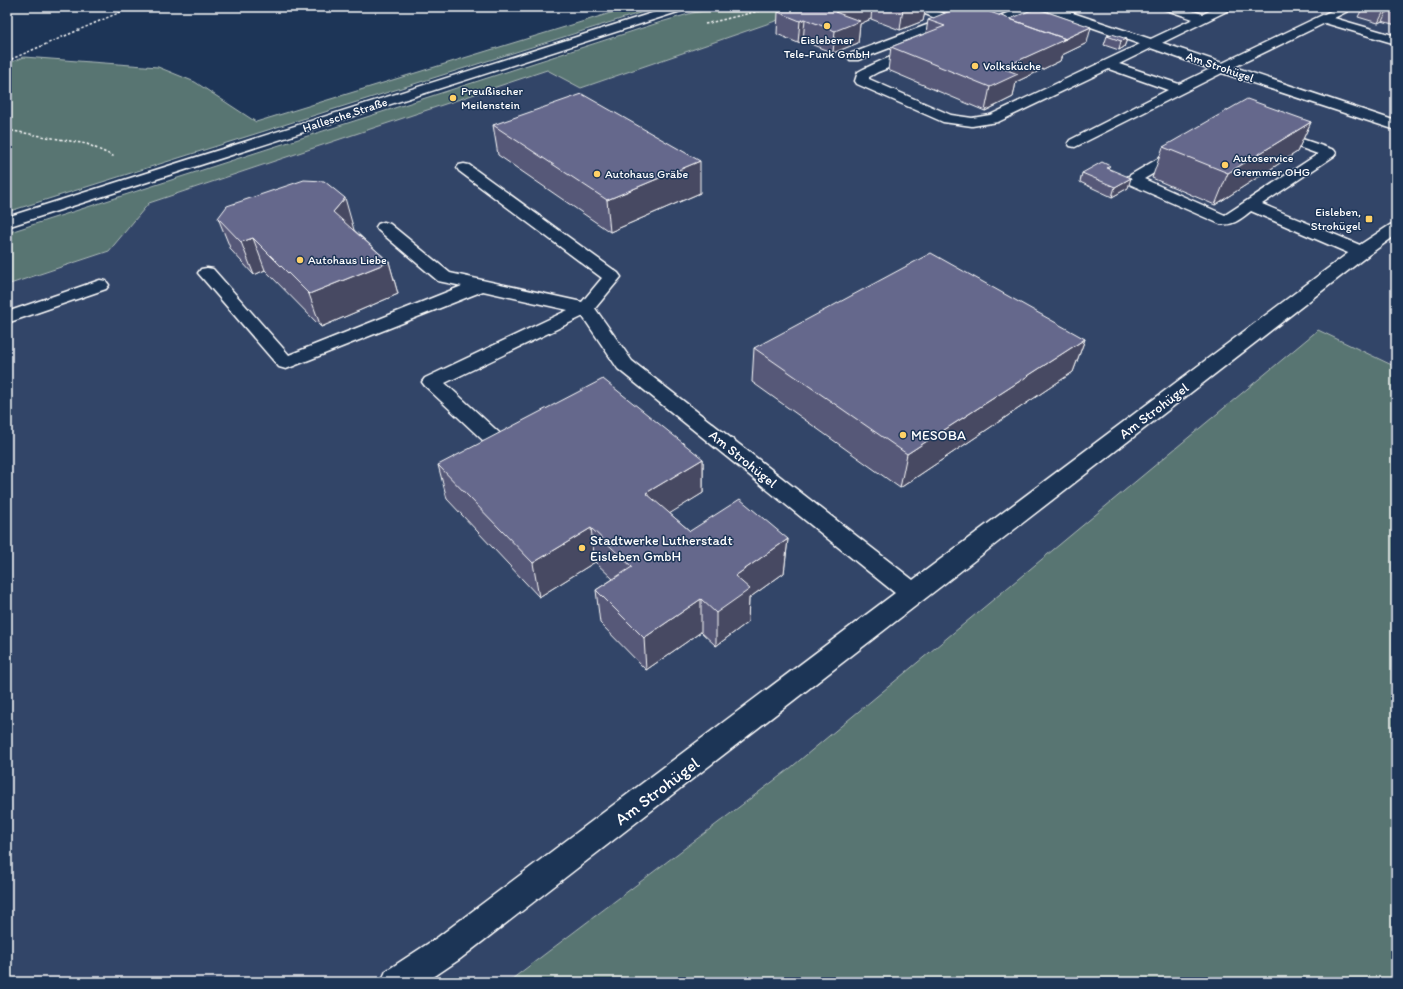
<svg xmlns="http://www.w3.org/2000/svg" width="1403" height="989" viewBox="0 0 1403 989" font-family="Itim,sans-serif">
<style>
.built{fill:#334467}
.green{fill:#597572;stroke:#acbab8}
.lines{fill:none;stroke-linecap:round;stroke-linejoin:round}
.lane-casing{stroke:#fff;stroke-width:3}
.street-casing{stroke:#fff;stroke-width:3}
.secondary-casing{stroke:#fff;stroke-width:3}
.path{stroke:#fff;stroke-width:1.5;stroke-dasharray:2.5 2;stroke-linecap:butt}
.lane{fill:#1d3557;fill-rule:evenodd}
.street{fill:#1d3557;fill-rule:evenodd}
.secondary{fill:#1d3557;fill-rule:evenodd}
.wall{fill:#575978;stroke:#fff}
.shaded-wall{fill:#474862;stroke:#fff}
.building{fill:#65678c;stroke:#fff}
.poi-dot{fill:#ffd166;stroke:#1d3557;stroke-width:1.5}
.labels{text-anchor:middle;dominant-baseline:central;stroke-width:3;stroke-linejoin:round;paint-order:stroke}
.far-poi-label{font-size:12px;fill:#fff;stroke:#1d3557;text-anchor:start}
.far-street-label{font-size:12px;fill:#fff;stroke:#1d3557}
.street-label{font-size:14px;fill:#fff;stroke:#1d3557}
.poi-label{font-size:14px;fill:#fff;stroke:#1d3557;text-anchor:start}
.near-street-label{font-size:17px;fill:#fff;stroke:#1d3557}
</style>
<rect width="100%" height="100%" fill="#1d3557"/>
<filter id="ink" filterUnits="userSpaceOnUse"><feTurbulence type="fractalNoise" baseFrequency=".025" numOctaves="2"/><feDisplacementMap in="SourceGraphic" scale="8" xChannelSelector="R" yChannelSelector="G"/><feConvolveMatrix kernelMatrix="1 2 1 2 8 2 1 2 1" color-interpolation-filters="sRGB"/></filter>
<g filter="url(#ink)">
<path class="built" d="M 816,7 L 1396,7 L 1396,367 L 788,770 L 508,982 L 7,982 L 7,285 L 109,251 L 148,203 L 547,69 L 581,88 Z"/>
<path class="green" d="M 630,7 L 659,7 L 7,212 L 7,64 L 24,57 L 158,67 L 195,82 L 256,122 Z
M 729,7 L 816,7 L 581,88 L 547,70 L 149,203 L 109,251 L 7,285 L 7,233 L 661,22 L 692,13 Z
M 1318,330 L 1396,367 L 1396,982 L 508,982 L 788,770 Z"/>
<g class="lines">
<defs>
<path id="lane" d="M 927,7 L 943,7 L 937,11 L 955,17 L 957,20 L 955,23 L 858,60 L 850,60 L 848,57 L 850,54 L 940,20 L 923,13 L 921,11 Z
M 1023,7 L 1039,7 L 1037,9 L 981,32 L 973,32 L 971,29 L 973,26 Z
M 1162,7 L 1180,7 L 1203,14 L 1218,7 L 1233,7 L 1231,9 L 1119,64 L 1179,84 L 1339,7 L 1354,7 L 1352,9 L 1334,18 L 1396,36 L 1396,44 L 1325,23 L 1226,71 L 1075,147 L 1070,146 L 1068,143 L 1070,140 L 1168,90 L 1109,69 L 998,122 L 972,126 L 943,122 L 857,84 L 855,81 L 858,72 C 869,66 910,47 921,49 L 923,52 L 921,55 L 878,72 L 869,77 L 869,79 L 951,115 L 972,118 L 990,115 L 1193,19 L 1164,9 Z
M 1273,129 L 1334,150 L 1336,153 L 1334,156 L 1262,204 L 1367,248 L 1369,252 L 1367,256 L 1361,257 L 1355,256 L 1251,211 C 1242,218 1232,227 1220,224 L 1127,183 L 1124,180 L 1127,177 L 1176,148 L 1181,147 L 1186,148 L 1188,151 L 1186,154 L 1144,179 L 1225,215 L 1318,154 L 1268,136 L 1266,133 L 1268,130 Z
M 464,164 L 469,165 L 618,273 L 621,277 L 592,312 L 445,383 L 519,451 L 523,456 L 519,461 L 512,463 L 505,461 L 425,386 L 422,382 L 425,378 L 568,310 L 483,291 L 286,369 L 279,367 L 198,273 L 201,269 L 207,268 L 213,269 L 289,355 L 462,286 L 438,281 L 378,230 L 376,227 L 378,224 L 384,222 L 390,224 L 450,273 L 582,302 L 602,278 L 459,171 L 457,168 L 459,165 Z
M 100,280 L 106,281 L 109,285 L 106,289 L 7,323 L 7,312 Z"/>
<path id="street" d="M 1038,7 L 1055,7 L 1396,121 L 1396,130 L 1216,71 L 1040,9 Z
M 1396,223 L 1396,235 L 1367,256 L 460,959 L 426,982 L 381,982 L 386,971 L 438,937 L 895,593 L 618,369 L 577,308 L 580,304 L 586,303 L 592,304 L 632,361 L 913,580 L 1355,248 L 1390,225 Z"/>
<path id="secondary" d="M 671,7 L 689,7 L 687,9 L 7,227 L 7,217 Z"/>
</defs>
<use href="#lane" class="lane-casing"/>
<use href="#street" class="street-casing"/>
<use href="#secondary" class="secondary-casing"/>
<path class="path" d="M 705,24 L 775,7
M 7,61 L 132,7
M 7,130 L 87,144 L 115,157"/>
<use href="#lane" class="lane"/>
<use href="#street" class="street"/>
<use href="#secondary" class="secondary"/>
</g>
<path class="wall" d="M 791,7 L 926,7 L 923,21 L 900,30 L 871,19 L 860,24 L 858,43 L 833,53 L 803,41 L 798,43 L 777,34 L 778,12 Z
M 1363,7 L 1396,7 L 1396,25 L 1382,21 L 1378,23 L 1358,17 Z
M 1010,19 L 1087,43 L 1062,55 L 1060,61 L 1016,82 L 1013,97 L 985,111 L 888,70 L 891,47 L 926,33 L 928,20 Z
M 1107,36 L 1127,39 L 1124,47 L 1119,50 L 1104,45 Z
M 1311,122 L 1297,152 L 1215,205 L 1152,178 L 1163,147 Z
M 493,125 L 700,193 L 610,232 L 498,155 Z
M 1109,169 L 1128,188 L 1112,197 L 1080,182 L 1082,173 Z
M 218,218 L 354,230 L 389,262 L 398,294 L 321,327 L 265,270 L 254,275 L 231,250 Z
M 1085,339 L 1073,372 L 900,488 L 752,382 L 754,348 Z
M 703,459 L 703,493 L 669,513 L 690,531 L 788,539 L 784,573 L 749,598 L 748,622 L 716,646 L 701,632 L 646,670 L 600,623 L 596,590 L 613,579 L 595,562 L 539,597 L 447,499 L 438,465 Z"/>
<path class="shaded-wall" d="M 848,7 L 872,7 L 871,19 L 860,24 L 858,43 L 833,53 L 835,31 L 835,12 Z
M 906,7 L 926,7 L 923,21 L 900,30 L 903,8 Z
M 1386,7 L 1389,7 L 1382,21 L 1378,23 Z
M 805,19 L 803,41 L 798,43 L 800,21 Z
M 1091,27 L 1087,43 L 1062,55 L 1060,61 L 1016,82 L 1013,97 L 985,111 L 990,87 L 1002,68 Z
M 1127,39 L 1124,47 L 1119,50 L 1121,41 Z
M 1311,122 L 1297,152 L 1215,205 L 1228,173 Z
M 700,161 L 700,193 L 610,232 L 607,200 Z
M 1131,178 L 1128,188 L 1112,197 L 1115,187 Z
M 345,198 L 354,230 L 342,244 L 333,212 Z
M 253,238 L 265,270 L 254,275 L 241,242 Z
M 389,262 L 398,294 L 321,327 L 309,294 Z
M 1085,339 L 1073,372 L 900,488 L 907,454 Z
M 703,459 L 703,493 L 648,527 L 646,493 Z
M 591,528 L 595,562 L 539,597 L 533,563 Z
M 788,539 L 784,573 L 749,598 L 748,622 L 716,646 L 716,613 L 735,576 Z
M 701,599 L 701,632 L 646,670 L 644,638 Z"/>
<path class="building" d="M 791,7 L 848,7 L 835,12 L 860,21 L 835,31 L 805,19 L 800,21 L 778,12 Z
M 960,7 L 976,7 L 1066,39 L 1002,68 L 1018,74 L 990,87 L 891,47 L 945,26 L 928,20 Z
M 1036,8 L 1091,27 L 1062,40 L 1066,39 L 1010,19 Z
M 1112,34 L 1127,39 L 1121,41 L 1107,36 Z
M 582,94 L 700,161 L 607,200 L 493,125 Z
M 1247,99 L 1311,122 L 1228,173 L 1163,147 Z
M 1102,162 L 1110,166 L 1107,168 L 1131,178 L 1115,187 L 1082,173 Z
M 304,180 L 324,181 L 345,198 L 333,212 L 389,262 L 309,294 L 253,238 L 241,242 L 218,218 L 227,206 Z
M 931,253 L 1085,339 L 907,454 L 754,348 Z
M 603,379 L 703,459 L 646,493 L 690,531 L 740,499 L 788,539 L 735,576 L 750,589 L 716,613 L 701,599 L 644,638 L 596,590 L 632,567 L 591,528 L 533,563 L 438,465 Z"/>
</g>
<g class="poi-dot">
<circle cx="827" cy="26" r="4"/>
<circle cx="975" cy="66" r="4"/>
<circle cx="453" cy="98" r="4"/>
<circle cx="1225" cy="165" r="4"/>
<circle cx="597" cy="174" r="4"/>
<rect x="1365" y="215" width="8" height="8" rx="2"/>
<circle cx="300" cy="260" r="4"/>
<circle cx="903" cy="435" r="4"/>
<circle cx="582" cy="548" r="4"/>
</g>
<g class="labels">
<g class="far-poi-label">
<text x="827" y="40" text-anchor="middle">Eislebener<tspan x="827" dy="14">Tele-Funk GmbH</tspan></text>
<text x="983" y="66">Volksküche</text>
<text x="461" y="91">Preußischer<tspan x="461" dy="14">Meilenstein</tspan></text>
<text x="1233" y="158">Autoservice<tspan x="1233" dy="14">Gremmer OHG</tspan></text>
<text x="605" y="174">Autohaus Gräbe</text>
<text x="1361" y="212" text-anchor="end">Eisleben,<tspan x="1361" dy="14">Strohügel</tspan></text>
<text x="308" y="260">Autohaus Liebe</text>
</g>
<g class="far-street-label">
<text transform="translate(1220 67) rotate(19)">Am Strohügel</text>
<text transform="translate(345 115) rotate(-18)">Hallesche Straße</text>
</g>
<g class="street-label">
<text transform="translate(1154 411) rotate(-37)">Am Strohügel</text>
<text transform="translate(743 459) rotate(39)">Am Strohügel</text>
</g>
<g class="poi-label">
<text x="911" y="435">MESOBA</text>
<text x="590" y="540">Stadtwerke Lutherstadt<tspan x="590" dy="16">Eisleben GmbH</tspan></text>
</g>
<g class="near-street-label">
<text transform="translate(657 791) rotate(-37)">Am Strohügel</text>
</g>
</g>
<rect width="1403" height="989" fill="none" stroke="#1d3557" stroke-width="24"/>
<rect x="12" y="12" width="1379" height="965" fill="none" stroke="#fff" stroke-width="1.5" filter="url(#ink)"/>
</svg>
